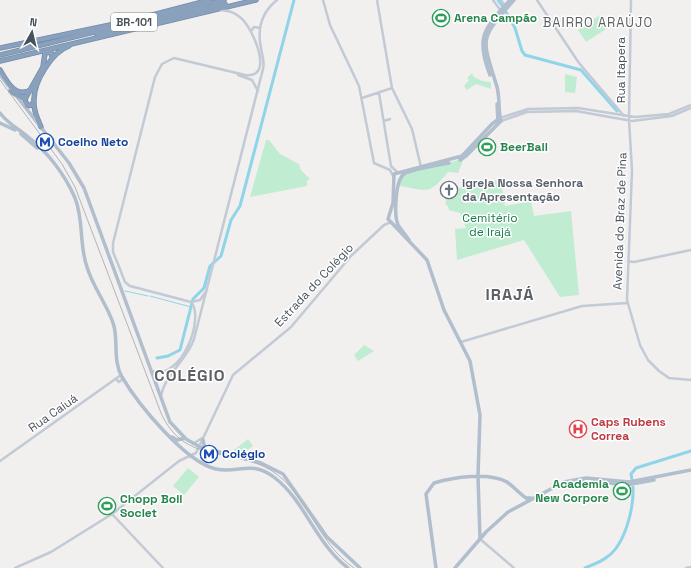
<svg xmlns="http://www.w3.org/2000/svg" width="691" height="568" viewBox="0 0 691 568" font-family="'Space Grotesk',sans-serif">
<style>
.green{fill:#c0edd2}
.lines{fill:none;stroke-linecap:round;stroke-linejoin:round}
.stream{stroke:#8fd4e8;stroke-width:1}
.river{stroke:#8fd4e8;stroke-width:3}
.highway-casing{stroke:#748ca8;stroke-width:5.5}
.secondary{stroke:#c1cad5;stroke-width:2.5}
.primary{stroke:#b0becd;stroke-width:3.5}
.highway{stroke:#89a1bc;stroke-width:4}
.rail{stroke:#b2b4b9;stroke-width:1}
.labels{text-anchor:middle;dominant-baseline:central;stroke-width:3;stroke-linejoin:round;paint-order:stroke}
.shield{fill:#fff;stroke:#7f868d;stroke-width:1}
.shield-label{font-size:11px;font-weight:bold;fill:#48525c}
.leisure-label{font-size:12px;font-weight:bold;fill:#27864d;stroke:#fff;text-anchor:start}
.street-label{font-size:12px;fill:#48525c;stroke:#fff}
.transit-label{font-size:12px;font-weight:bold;fill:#164399;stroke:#fff;text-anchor:start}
.worship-label{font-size:12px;font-weight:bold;fill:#5b616d;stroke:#fff;text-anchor:start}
.park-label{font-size:12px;fill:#1b7b4d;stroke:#fff}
.health-label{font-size:12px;font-weight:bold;fill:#be3a42;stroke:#fff;text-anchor:start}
.neighbourhood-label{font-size:13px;letter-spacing:1px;fill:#5c6064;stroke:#fff}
.district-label{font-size:16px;font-weight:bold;letter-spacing:1px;fill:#5c6064;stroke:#fff}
</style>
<rect width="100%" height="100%" fill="#f2efef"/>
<path class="green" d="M 600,15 L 608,28 L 586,42 L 578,30 Z
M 472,73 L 474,77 L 482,81 L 491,82 L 491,89 L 476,84 L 467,90 L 464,86 L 469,80 L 467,78 Z
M 565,74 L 577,77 L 575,93 L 565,92 Z
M 266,140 L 269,140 L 280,154 L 299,164 L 301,170 L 310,179 L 307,181 L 307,186 L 250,197 Z
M 464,158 L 458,173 L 448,172 C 429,195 429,191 400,186 C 401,182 401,178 404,175 C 409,170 453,163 464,158 Z
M 501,180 L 505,206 L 531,201 L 534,216 L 571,211 L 579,295 L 560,297 L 524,240 L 457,260 L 455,229 L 466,228 L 460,213 L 449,210 L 448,206 L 445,204 L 447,198 L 452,199 L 453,196 L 457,196 L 459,188 L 467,184 Z
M 364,345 L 374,351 L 358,361 L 354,355 Z
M 248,439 L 253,446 L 238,457 L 229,454 Z
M 188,468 L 199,477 L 184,495 L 173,486 Z"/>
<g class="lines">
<path class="stream" d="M 125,291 L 148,296
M 150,296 L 191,307"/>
<path class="river" d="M 498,0 L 503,7
M 506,12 L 515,28 L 522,51 L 525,55 L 581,70 L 617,111
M 157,358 L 168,356 L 180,350 L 193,299 L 204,288 L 210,266 L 221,256 L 231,220 L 240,206 L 294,0
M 632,480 L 631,474 L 636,468 L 691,451
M 585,568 C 592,565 601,562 607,557 C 625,545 634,508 633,487"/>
<defs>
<path id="highway" d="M 145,17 L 210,0
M 97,35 L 225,4
M 0,48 L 115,24
M 0,55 L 224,0
M 0,61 L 256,0
M 0,70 C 7,82 16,100 32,89
M 11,91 L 20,97 L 26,97
M 34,102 L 31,105 L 27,106 L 25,99 L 43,67 L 45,53 L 51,52 L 52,57
M 41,127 C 37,118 33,109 34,99 C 34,81 52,52 69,46"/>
</defs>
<use href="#highway" class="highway-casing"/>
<path class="secondary" d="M 323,0 L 330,25 L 359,86 L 374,163 L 390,170 L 393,176
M 377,0 L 392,88 L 412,129 L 421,167
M 493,0 L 501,11
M 501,0 L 505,6
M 537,0 L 579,63 L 624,116
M 631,0 L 629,120 L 632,170 L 627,300 L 640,345 L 648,360 L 659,371 L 669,378 L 691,380
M 251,31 L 254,27 L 260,28
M 238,75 L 252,80 L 258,91
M 379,93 L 391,166 L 397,172
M 362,98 L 392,88
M 500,118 L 528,109 L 578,108 L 635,117 L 669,114 L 691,105
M 384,121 L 390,119
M 501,121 L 527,112 L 576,111 L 632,121 L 672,116 L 691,108
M 628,261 L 634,262 L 691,250
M 207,290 L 200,300 L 191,302 L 130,286 L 125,282 L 118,264 L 113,252 L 113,243 L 155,77 L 162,64 L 174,58 L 245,75 C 276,79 252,27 241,18 C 235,12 229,11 221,10
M 461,342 L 582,306 L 627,303
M 152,371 C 182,381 205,317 191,302
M 116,379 L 119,382 L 123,379
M 161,396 C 165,374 187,360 194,339 L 263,69 C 265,62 262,55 261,48 C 257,29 262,12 277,0
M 193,444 L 202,438
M 0,461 L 121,375
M 112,514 L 163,568
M 480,539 L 514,568
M 15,568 L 51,552 L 112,514 L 179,461 L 196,453 L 233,375 L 291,327 L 351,256 L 384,225 L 391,222
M 686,568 L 691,567"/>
<path class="primary" d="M 0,75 L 69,163 L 84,188 L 170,422 L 186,439 L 200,447 L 261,463 L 283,474 L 327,537 L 360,568
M 490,75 C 475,37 484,29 510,0
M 497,104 L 498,122
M 0,113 C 8,124 19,129 28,137 C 48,152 65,175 75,198 C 84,220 79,245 87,267 C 93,288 108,305 114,326 C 118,343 113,361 122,377 C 138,404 185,462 216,469 C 239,474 251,459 275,478 C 305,501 316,544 348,568
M 0,123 L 15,130
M 21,134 L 37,148
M 460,160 L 466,156 L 501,121 C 498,110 500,98 497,87 C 482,37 478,41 514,0
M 409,240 C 406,235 401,230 398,225 C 394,215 395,181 404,174 C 410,170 439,165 449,163
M 172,437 L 177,440 L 185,438
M 203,440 L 205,449
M 593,481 L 626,485 L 654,480
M 560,485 L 583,481
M 480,539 L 478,476 L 480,415 L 470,361 L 444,310 L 427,260 L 388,219 L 393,203 L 394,174 L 462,156 L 492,124 L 500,118
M 436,568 L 426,494 L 434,483 C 454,477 488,472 507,482 C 514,487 519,493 526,498 L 531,498
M 455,568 L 486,532 L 508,512 L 564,482 L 586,478 L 629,482 L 691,470"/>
<use href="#highway" class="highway"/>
<path class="rail" d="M 0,80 L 62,164 L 75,187 L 161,413 C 185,466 232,446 272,471 C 307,493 317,543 354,568"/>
</g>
<defs>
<symbol id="stadium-ring" viewBox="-11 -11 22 22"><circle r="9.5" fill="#fff" stroke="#2e9e5b" stroke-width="1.5"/><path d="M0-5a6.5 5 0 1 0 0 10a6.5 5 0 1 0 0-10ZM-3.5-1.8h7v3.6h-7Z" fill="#2e9e5b"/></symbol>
<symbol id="metro-ring" viewBox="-11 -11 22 22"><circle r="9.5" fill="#fff" stroke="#1a4fb4" stroke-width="1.5"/><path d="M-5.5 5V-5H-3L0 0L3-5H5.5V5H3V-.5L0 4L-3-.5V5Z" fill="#1a4fb4"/></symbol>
<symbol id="church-ring" viewBox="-11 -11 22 22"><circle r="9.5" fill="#fff" stroke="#6b7280" stroke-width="1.5"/><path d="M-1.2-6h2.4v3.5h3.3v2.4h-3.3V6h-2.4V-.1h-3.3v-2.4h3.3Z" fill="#6b7280"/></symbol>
<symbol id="hospital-ring" viewBox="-11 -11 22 22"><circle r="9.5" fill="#fff" stroke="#e0444e" stroke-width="1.5"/><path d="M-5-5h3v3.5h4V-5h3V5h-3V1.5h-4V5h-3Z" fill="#e0444e"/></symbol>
</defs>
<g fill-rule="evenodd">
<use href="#stadium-ring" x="431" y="8" width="20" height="20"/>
<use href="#metro-ring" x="35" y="132" width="20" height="20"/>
<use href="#stadium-ring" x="477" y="137" width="20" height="20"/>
<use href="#church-ring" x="439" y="180" width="20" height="20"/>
<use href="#hospital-ring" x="568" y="419" width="20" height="20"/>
<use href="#metro-ring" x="199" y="444" width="20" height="20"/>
<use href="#stadium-ring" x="612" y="481" width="20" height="20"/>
<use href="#stadium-ring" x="97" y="496" width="20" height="20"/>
</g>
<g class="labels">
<rect class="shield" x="111" y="13" width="46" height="18" rx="3"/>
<g class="shield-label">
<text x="134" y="22">BR-101</text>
</g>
<g class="leisure-label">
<text x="454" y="18">Arena Campão</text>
<text x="500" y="147">BeerBall</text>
<text x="609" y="484" text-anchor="end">Academia<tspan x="609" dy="14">New Corpore</tspan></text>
<text x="120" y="499">Chopp Boll<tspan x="120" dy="14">Societ</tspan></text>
</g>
<g class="street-label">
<text transform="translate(621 70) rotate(-90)">Rua Itapera</text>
<text transform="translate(620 221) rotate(-88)">Avenida do Braz de Pina</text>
<text transform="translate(314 285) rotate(-47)">Estrada do Colégio</text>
<text transform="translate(53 413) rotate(-35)">Rua Caiuá</text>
</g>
<g class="transit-label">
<text x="58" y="142">Coelho Neto</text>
<text x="222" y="454">Colégio</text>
</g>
<g class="worship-label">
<text x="462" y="183">Igreja Nossa Senhora<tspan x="462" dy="14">da Apresentação</tspan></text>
</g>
<g class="park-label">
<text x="490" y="218">Cemitério<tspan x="490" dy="14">de Irajá</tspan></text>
</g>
<g class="health-label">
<text x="591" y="422">Caps Rubens<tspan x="591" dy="14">Correa</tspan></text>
</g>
<g class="neighbourhood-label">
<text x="598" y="22">BAIRRO ARAÚJO</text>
</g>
<g class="district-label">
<text x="510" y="294">IRAJÁ</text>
<text x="190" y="375">COLÉGIO</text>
</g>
</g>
<g transform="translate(32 32) rotate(8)" stroke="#ffffff" stroke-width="3" paint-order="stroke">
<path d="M0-3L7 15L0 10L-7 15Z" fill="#48525c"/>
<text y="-6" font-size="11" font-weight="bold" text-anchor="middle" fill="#48525c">N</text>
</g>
</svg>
